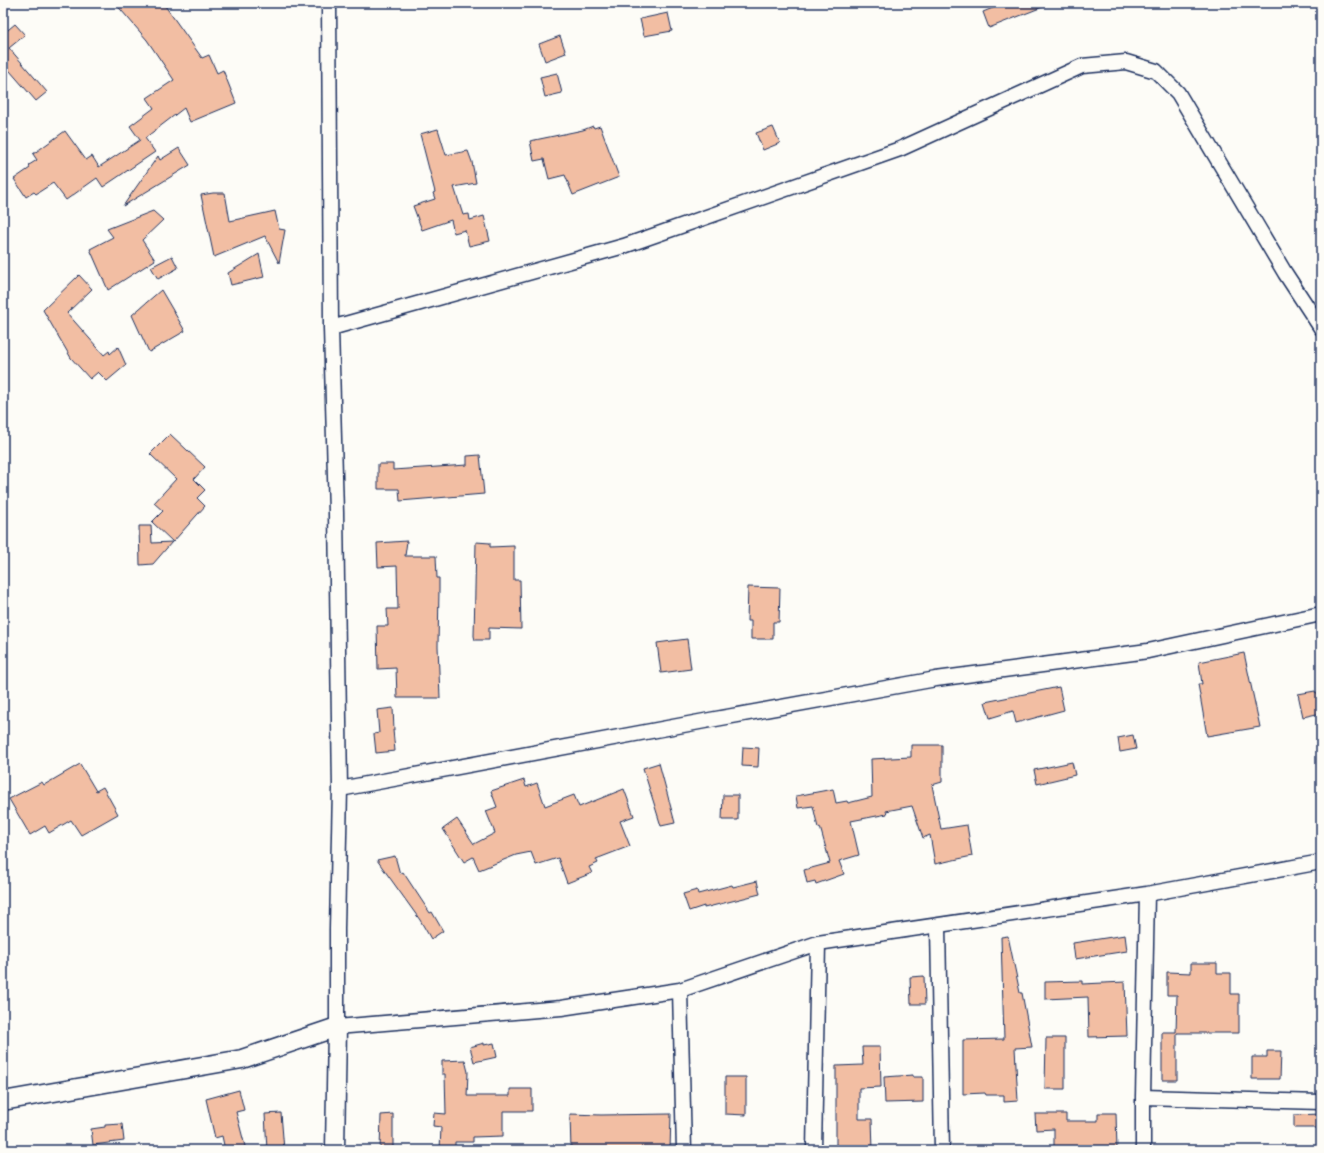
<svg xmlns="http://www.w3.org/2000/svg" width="1324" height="1153" viewBox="0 0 1324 1153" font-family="Kalam,sans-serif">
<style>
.building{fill:#f2bea3;stroke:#1b2f5e}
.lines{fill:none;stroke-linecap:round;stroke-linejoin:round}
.minor-casing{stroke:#1b2f5e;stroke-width:17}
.tertiary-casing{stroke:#1b2f5e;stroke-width:21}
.minor{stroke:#fdfcf7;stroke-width:14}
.tertiary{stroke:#fdfcf7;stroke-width:18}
</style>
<rect width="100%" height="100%" fill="#fdfcf7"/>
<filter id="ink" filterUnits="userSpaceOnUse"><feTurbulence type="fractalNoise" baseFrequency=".025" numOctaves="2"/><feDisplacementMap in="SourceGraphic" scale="8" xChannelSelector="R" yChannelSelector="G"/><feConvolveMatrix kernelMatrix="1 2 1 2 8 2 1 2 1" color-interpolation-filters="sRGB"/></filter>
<g filter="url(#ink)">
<path class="building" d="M 115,3 L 163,3 L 202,58 L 209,55 L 217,73 L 223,70 L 236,103 L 190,122 L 184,108 L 145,138 L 155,152 L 103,187 L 97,178 L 66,200 L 53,183 L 36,194 L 34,192 L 26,197 L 14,179 L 30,168 L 29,165 L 37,160 L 33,154 L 65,131 L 86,160 L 92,156 L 99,167 L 140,140 L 130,126 L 154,108 L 147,98 L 174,80 L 147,40 Z
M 1005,3 L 1050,3 L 1050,4 L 989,28 L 983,12 Z
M 668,13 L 672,31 L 644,36 L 640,19 Z
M 15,24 L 25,35 L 9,48 L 47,92 L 36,101 L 3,63 L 3,34 Z
M 560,36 L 566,53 L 545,61 L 539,44 Z
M 557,73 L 562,93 L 545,97 L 540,77 Z
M 593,126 L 594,128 L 600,126 L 619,177 L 573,195 L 565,175 L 549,179 L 544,159 L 534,161 L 530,141 L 583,130 Z
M 773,127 L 780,143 L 763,150 L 756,133 Z
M 438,129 L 446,155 L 468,151 L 472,162 L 476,183 L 454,187 L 463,215 L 469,214 L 470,220 L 484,216 L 490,241 L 469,246 L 465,230 L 454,233 L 451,220 L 422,230 L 413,206 L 435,199 L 433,193 L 435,192 L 420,134 Z
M 179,148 L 190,165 L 123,206 L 158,156 L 160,160 Z
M 213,193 L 225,193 L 230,221 L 275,211 L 279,229 L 285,230 L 279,263 L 265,236 L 214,257 L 201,195 Z
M 153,211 L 163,220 L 142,240 L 155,260 L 108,290 L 90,249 L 113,237 L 107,229 Z
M 259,254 L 264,277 L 231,285 L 228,273 Z
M 172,256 L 178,268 L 158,279 L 151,267 Z
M 79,275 L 92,289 L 67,313 L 104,355 L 109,351 L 110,354 L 118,347 L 126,365 L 107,381 L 98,372 L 90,379 L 71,358 L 43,310 Z
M 161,290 L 185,331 L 149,352 L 132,315 Z
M 170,434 L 205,467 L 194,479 L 205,490 L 197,498 L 205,506 L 173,542 L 152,522 L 163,511 L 154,503 L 176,479 L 150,454 Z
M 480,455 L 484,494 L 400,501 L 399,489 L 378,489 L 378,464 L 393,464 L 393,470 L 467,465 L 467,456 Z
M 139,526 L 151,526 L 152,543 L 172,542 L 153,564 L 140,565 Z
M 407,541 L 405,556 L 436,556 L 437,578 L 439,578 L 439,589 L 438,646 L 440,698 L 397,698 L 396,668 L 378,669 L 377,626 L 388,626 L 387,609 L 398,609 L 397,566 L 378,567 L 377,543 Z
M 476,542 L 490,543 L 490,547 L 514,546 L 514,580 L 520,580 L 521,629 L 489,628 L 489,640 L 475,640 L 474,636 Z
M 748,587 L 780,588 L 779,622 L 773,622 L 773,639 L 751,639 L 751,621 L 747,621 Z
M 687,639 L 691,669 L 661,673 L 657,643 Z
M 1244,653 L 1260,727 L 1207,736 L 1198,684 L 1202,684 L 1199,662 Z
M 1059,687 L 1064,710 L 1016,723 L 1013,711 L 990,718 L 985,702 Z
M 1315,691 L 1316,693 L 1321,692 L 1321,713 L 1303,717 L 1298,694 Z
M 393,708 L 394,730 L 393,730 L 395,751 L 376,753 L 374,734 L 379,733 L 377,710 Z
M 1133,735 L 1136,749 L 1120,752 L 1118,738 Z
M 911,745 L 942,745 L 942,782 L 932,785 L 941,829 L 967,825 L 972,856 L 935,864 L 930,835 L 923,838 L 912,806 L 886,811 L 887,814 L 851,821 L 859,855 L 839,861 L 844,874 L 816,884 L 815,881 L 807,883 L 804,870 L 830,863 L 820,827 L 818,828 L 813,806 L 798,808 L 796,796 L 833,789 L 836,803 L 847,801 L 848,803 L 872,797 L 871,759 L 911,757 Z
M 743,747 L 759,748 L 758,767 L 742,766 Z
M 1072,762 L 1075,775 L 1037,784 L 1034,770 Z
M 659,763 L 675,823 L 661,826 L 643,768 Z
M 80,764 L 96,791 L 103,787 L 118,814 L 81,835 L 71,820 L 49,833 L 45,826 L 30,835 L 9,799 L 42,782 L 44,785 Z
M 524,780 L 526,787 L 537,783 L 545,806 L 574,795 L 579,807 L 624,789 L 634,816 L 620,821 L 630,846 L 596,859 L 598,863 L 589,867 L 592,873 L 567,883 L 558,858 L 536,865 L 531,852 L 516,855 L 479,870 L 473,857 L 464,862 L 443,829 L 457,819 L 474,844 L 495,833 L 486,811 L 497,807 L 491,791 Z
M 723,795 L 738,795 L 738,820 L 722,820 Z
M 395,856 L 400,874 L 403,872 L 430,913 L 432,912 L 443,931 L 431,939 L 420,920 L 377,860 Z
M 757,881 L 760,894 L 704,908 L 704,906 L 689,911 L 683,894 L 697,890 L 698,894 L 732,885 L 733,887 Z
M 1125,935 L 1127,951 L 1075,959 L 1073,943 Z
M 1008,936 L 1020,993 L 1022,993 L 1032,1047 L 1015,1048 L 1018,1101 L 1004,1102 L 1004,1095 L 986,1095 L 985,1093 L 963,1094 L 963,1040 L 1004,1039 L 1001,937 Z
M 1191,963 L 1217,963 L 1217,973 L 1231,973 L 1231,994 L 1239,994 L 1239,1033 L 1177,1033 L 1177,1080 L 1162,1080 L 1162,1032 L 1176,1032 L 1177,995 L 1167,995 L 1167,972 L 1191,973 Z
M 924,976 L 925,1004 L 911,1004 L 910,977 Z
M 1082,981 L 1082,984 L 1125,982 L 1127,1036 L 1089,1037 L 1088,997 L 1045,999 L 1045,982 Z
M 1046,1038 L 1065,1038 L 1065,1089 L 1045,1089 Z
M 484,1043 L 484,1045 L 494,1043 L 497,1057 L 474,1062 L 470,1047 Z
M 862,1047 L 880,1047 L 881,1087 L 859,1088 L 859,1119 L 872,1119 L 873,1150 L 836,1150 L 836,1066 L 863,1065 Z
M 1267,1051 L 1281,1051 L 1280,1079 L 1252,1079 L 1252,1057 L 1267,1057 Z
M 465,1060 L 468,1072 L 467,1096 L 510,1096 L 510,1089 L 532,1089 L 532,1111 L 503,1111 L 503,1136 L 473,1137 L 473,1142 L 455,1142 L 455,1150 L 440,1150 L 441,1127 L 433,1126 L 434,1113 L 446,1114 L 445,1074 L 442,1074 L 442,1061 Z
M 913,1075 L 913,1077 L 923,1077 L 923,1102 L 885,1103 L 884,1077 Z
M 725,1077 L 746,1077 L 746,1115 L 725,1114 Z
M 239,1090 L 244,1110 L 236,1112 L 246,1150 L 225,1150 L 222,1136 L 215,1138 L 206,1099 Z
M 281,1113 L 284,1150 L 267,1150 L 265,1114 Z
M 1098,1113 L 1116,1113 L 1117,1150 L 1054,1149 L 1054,1129 L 1036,1130 L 1035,1114 L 1066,1114 L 1066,1121 L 1098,1121 Z
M 393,1114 L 393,1150 L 380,1150 L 381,1115 Z
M 570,1114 L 601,1115 L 671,1114 L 670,1150 L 571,1150 Z
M 1321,1114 L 1321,1128 L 1294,1128 L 1294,1115 Z
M 122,1124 L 124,1141 L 93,1145 L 91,1129 L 105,1127 L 105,1125 Z"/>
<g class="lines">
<defs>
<path id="minor" d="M 329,3 L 331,328 L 336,513 L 340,789 L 337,929 L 337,1027 L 561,1008 L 680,990 L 818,943 L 1147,894 L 1321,862
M 331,328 L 624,246 L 900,149 L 1082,66 L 1126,62 L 1156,71 L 1178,93 L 1285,273 L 1321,328
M 340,789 L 710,720 L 936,679 L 1148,651 L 1321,614
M 938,926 L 942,1150
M 680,990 L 684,1150
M 1143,1097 L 1321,1102
M 814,1150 L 818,943
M 1143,1150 L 1143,1097 L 1147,894"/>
<path id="tertiary" d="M 3,1101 L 242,1059 L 337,1027 L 335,1150"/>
</defs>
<use href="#minor" class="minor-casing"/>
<use href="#tertiary" class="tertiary-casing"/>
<use href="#minor" class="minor"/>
<use href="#tertiary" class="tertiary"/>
</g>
</g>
<rect width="1324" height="1153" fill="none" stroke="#fdfcf7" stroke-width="16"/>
<rect x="8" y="8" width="1308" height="1137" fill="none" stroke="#1b2f5e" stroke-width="1.5" filter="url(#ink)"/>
</svg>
